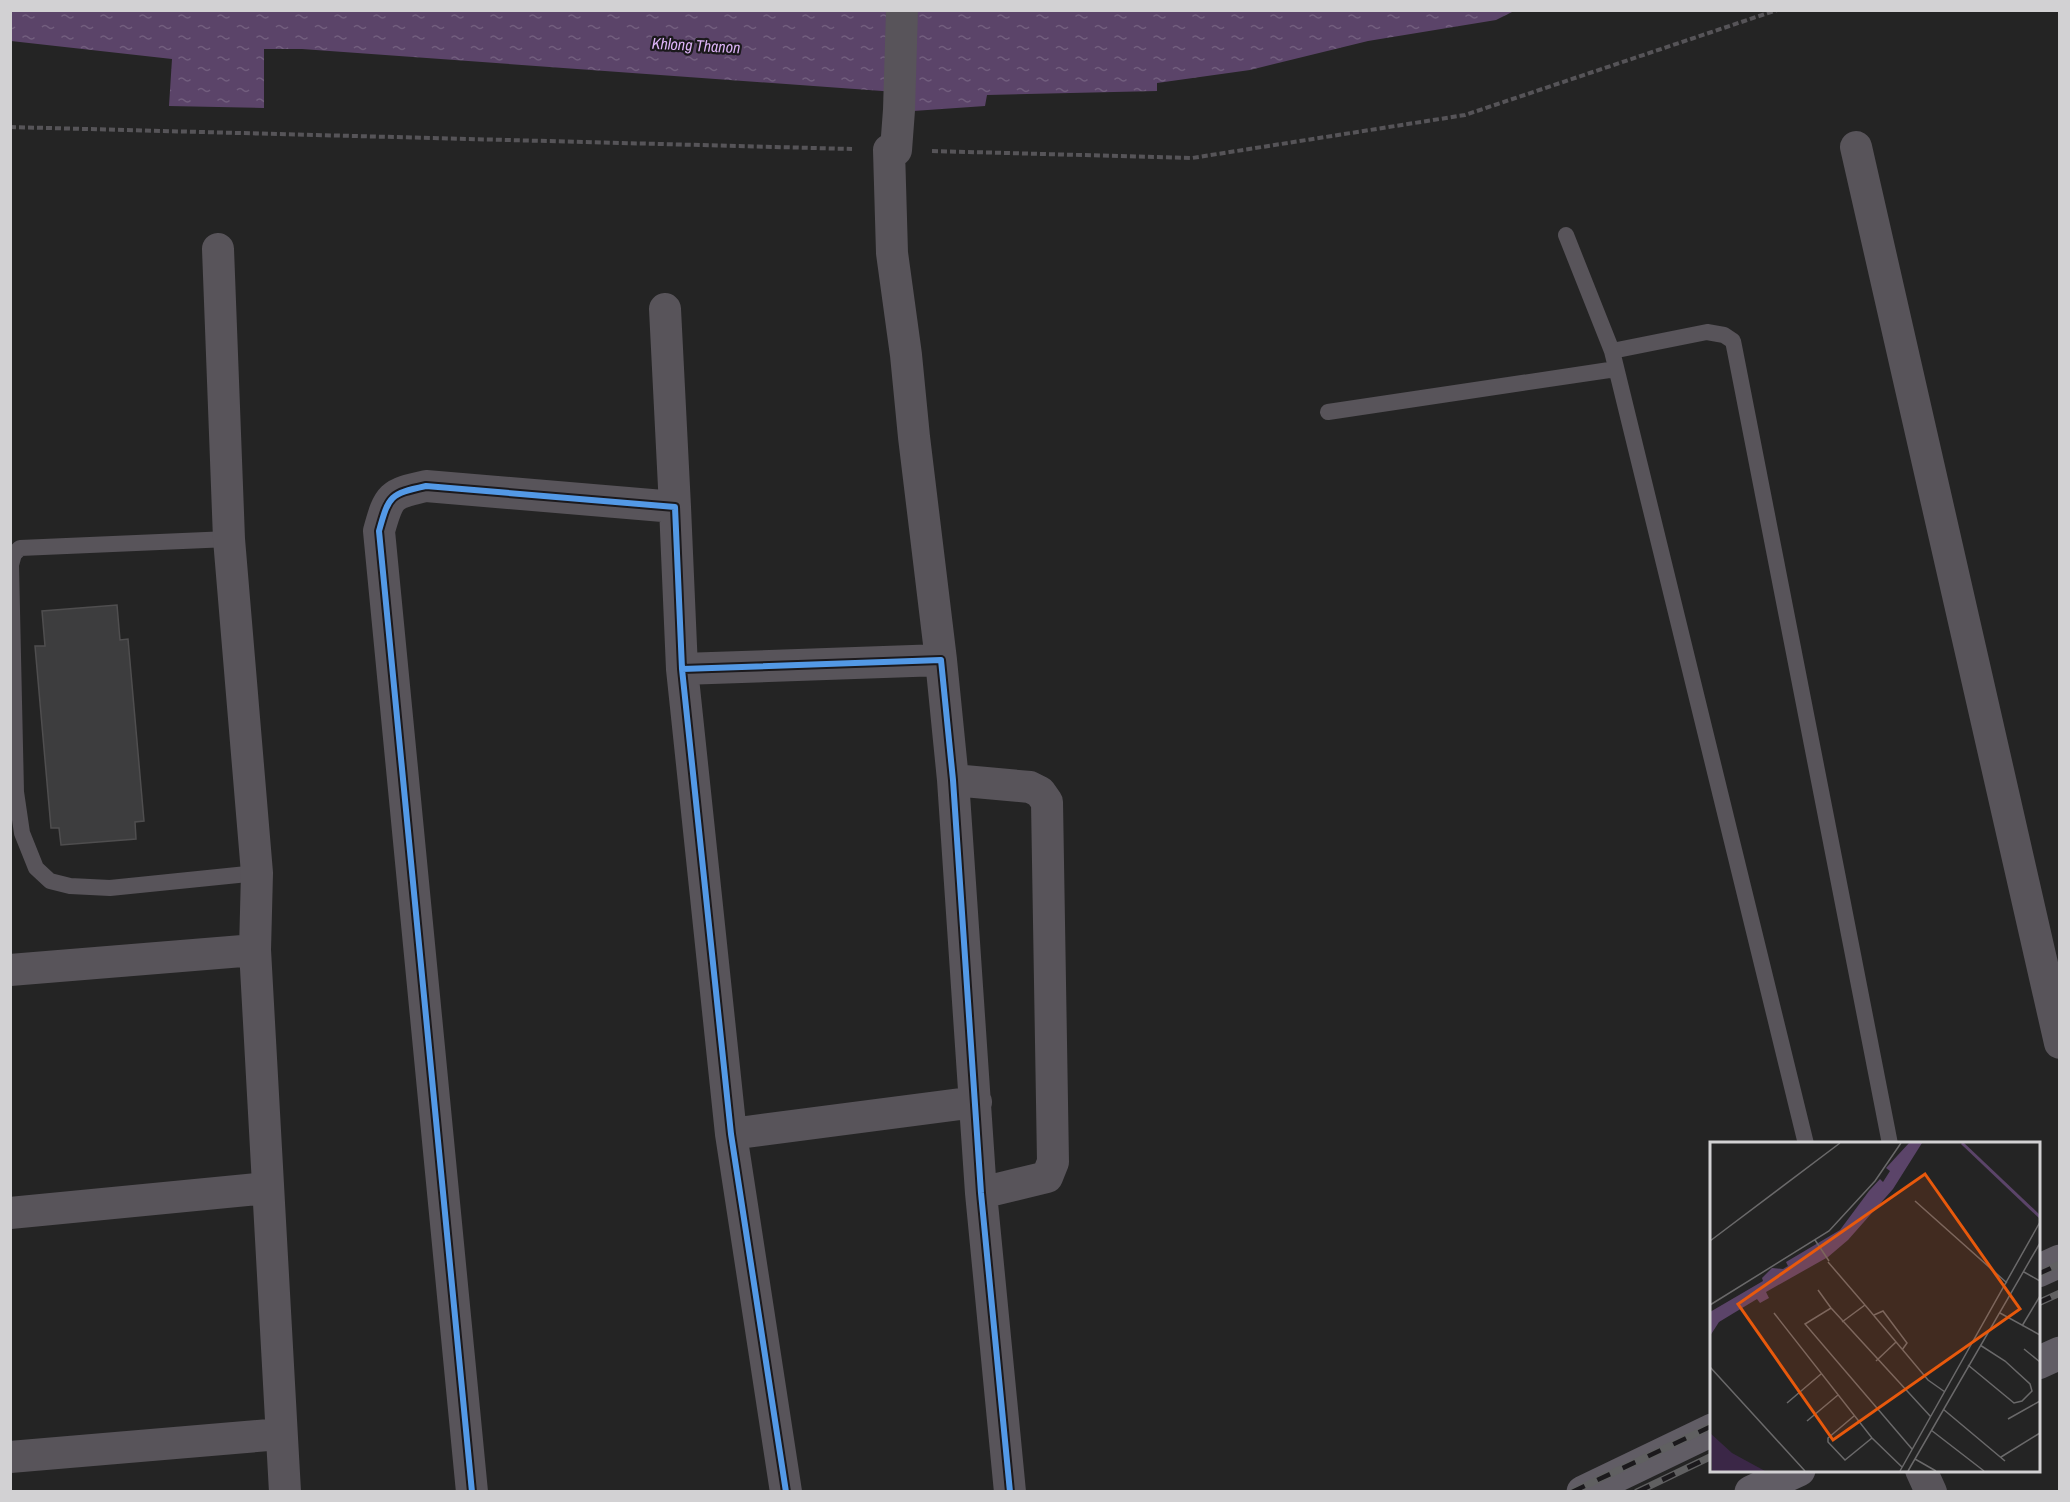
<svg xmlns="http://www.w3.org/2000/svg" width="2070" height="1502" viewBox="0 0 2070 1502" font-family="'Archivo Narrow',sans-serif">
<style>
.water{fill:url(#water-ripples)}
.building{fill:#3d3d3e;stroke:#4f4e4f;stroke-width:1.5}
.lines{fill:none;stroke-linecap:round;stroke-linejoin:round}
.path{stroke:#565458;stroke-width:4;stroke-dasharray:6 3;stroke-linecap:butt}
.lane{stroke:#58545a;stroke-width:16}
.street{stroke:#58545a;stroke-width:32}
.primary{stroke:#615d65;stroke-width:33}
.rail-casing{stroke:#606061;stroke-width:7}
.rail{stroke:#1b191c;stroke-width:4.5;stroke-dasharray:14;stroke-linecap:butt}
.cycleway-casing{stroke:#1b191c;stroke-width:10}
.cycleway{stroke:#5399e6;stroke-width:6}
.labels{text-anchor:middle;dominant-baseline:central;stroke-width:4.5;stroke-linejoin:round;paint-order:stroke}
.water-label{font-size:16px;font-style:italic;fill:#ddb4f7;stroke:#1b191c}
.inset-river{fill:none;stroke:#5b4469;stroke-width:3}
.inset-road{fill:none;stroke:#6a696a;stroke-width:1.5}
.view{fill:#e8590c;fill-opacity:0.15;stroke:#e8590c;stroke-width:3}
.inset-edge{fill:none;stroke:#d2d1d3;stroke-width:3}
</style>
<defs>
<pattern id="water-ripples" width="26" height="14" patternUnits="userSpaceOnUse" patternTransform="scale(1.5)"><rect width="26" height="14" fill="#5b4469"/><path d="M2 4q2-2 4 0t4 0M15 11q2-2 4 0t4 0" fill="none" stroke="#725e7e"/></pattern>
</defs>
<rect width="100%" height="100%" fill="#242424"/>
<path class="water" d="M 10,11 L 1514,11 L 1496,20 L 1368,41 L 1250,70 L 1157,83 L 1157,91 L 987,95 L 985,106 L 913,111 L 910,93 L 302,49 L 264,49 L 264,108 L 169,106 L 172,59 L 11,41 Z"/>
<path class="building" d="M 117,605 L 120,640 L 128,639 L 144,821 L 135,822 L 136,839 L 61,845 L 59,828 L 51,828 L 35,646 L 45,646 L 42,611 Z"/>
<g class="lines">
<path class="path" d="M 10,127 L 852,149
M 932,151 L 1192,158 L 1465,115 L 1777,10"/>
<path class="lane" d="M 1566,235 L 1612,351
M 1328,412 L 1616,369
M 229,539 L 20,548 L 14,554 L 11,565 L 16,792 L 22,833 L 36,868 L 50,881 L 70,886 L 110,888 L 257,873
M 1806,1144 L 1612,351 L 1707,332 L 1724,335 L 1733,341 L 1735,351 L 1890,1144"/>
<path class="street" d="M 1856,147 L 2060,1043
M 889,150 L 892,253 L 906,355 L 914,437 L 941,660
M 896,150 L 899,110 L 902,10
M 218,249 L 229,539 L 257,873 L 255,950 L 285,1492
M 665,309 L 675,507
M 682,669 L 941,660 L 953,780 L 981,1193 L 1010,1492
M 953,780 L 1030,787 L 1040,792 L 1047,802 L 1053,1162 L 1047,1177 L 981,1193
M 10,970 L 255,950
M 731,1134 L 976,1102
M 10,1213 L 267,1188
M 10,1457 L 281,1434
M 1921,1470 L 1931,1492
M 472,1492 L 379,531 C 389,495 390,494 426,486 L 675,507 L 682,669 L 731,1134 L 786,1492"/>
<path class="primary" d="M 2038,1271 L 2060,1261
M 2038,1363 L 2060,1353
M 1583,1492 L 1712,1430
M 1751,1492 L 1799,1470"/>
<defs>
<path id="rail" d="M 2038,1274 L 2060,1264
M 2038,1303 L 2060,1293
M 1572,1492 L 1712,1426
M 1637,1492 L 1712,1456"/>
</defs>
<use href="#rail" class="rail-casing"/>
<use href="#rail" class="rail"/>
<defs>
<path id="cycleway" d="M 682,669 L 941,660 L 953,780 L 981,1193 L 1010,1492
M 472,1492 L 379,531 C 389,495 390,494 426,486 L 675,507 L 682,669 L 731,1134 L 786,1492"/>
</defs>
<use href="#cycleway" class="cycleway-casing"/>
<use href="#cycleway" class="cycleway"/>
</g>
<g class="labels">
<g class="water-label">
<text transform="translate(696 45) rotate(3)">Khlong Thanon</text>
</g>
</g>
<g transform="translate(1710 1142)">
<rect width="330" height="330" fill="#242424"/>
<path d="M 0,291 L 22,311 L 55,329 L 2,329 Z" fill="#3b2747"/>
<path d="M 199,1 L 212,1 L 183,47 L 138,98 L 118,115 L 56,150 L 59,156 L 50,161 L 47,157 L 9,180 L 0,194 L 0,170 L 53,139 L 52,136 L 62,126 L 73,127 L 78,124 L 76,120 L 130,88 L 159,49 L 170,37 L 173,40 L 180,29 L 176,26 Z" fill="#5b4469"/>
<path class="inset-river" d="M 252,1 L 330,75"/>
<path class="inset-road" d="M 205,59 L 297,141M 105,98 L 119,119M 0,99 L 130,1M 118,120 L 155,163M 314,130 L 330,139M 108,148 L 121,166M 0,163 L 119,89 L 165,39 L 191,1M 64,171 L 162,296 L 192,325M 290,171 L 330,193M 164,173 L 173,169 L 197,201 L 192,208M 132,180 L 155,163 L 218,238 L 235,250M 312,184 L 330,154M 314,207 L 330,220M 166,219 L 186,200M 258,223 L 304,261 L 312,259 L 322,249 L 320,242 L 295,219 L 270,203M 0,225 L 95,329M 77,261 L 111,232M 233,267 L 295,319M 144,274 L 118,296 L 118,300 L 135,318 L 162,296M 298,277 L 330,259M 97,279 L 128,253M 221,288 L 274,329M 202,307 L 95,182 L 121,166 L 221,275M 291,315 L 330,291M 205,317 L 226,329M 190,329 L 330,80M 198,329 L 330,101"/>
<path class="view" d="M 215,32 L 310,167 L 123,298 L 28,162 Z"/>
<rect width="330" height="330" class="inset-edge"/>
</g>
<rect width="2070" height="1502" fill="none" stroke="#d2d1d3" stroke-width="24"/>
</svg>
